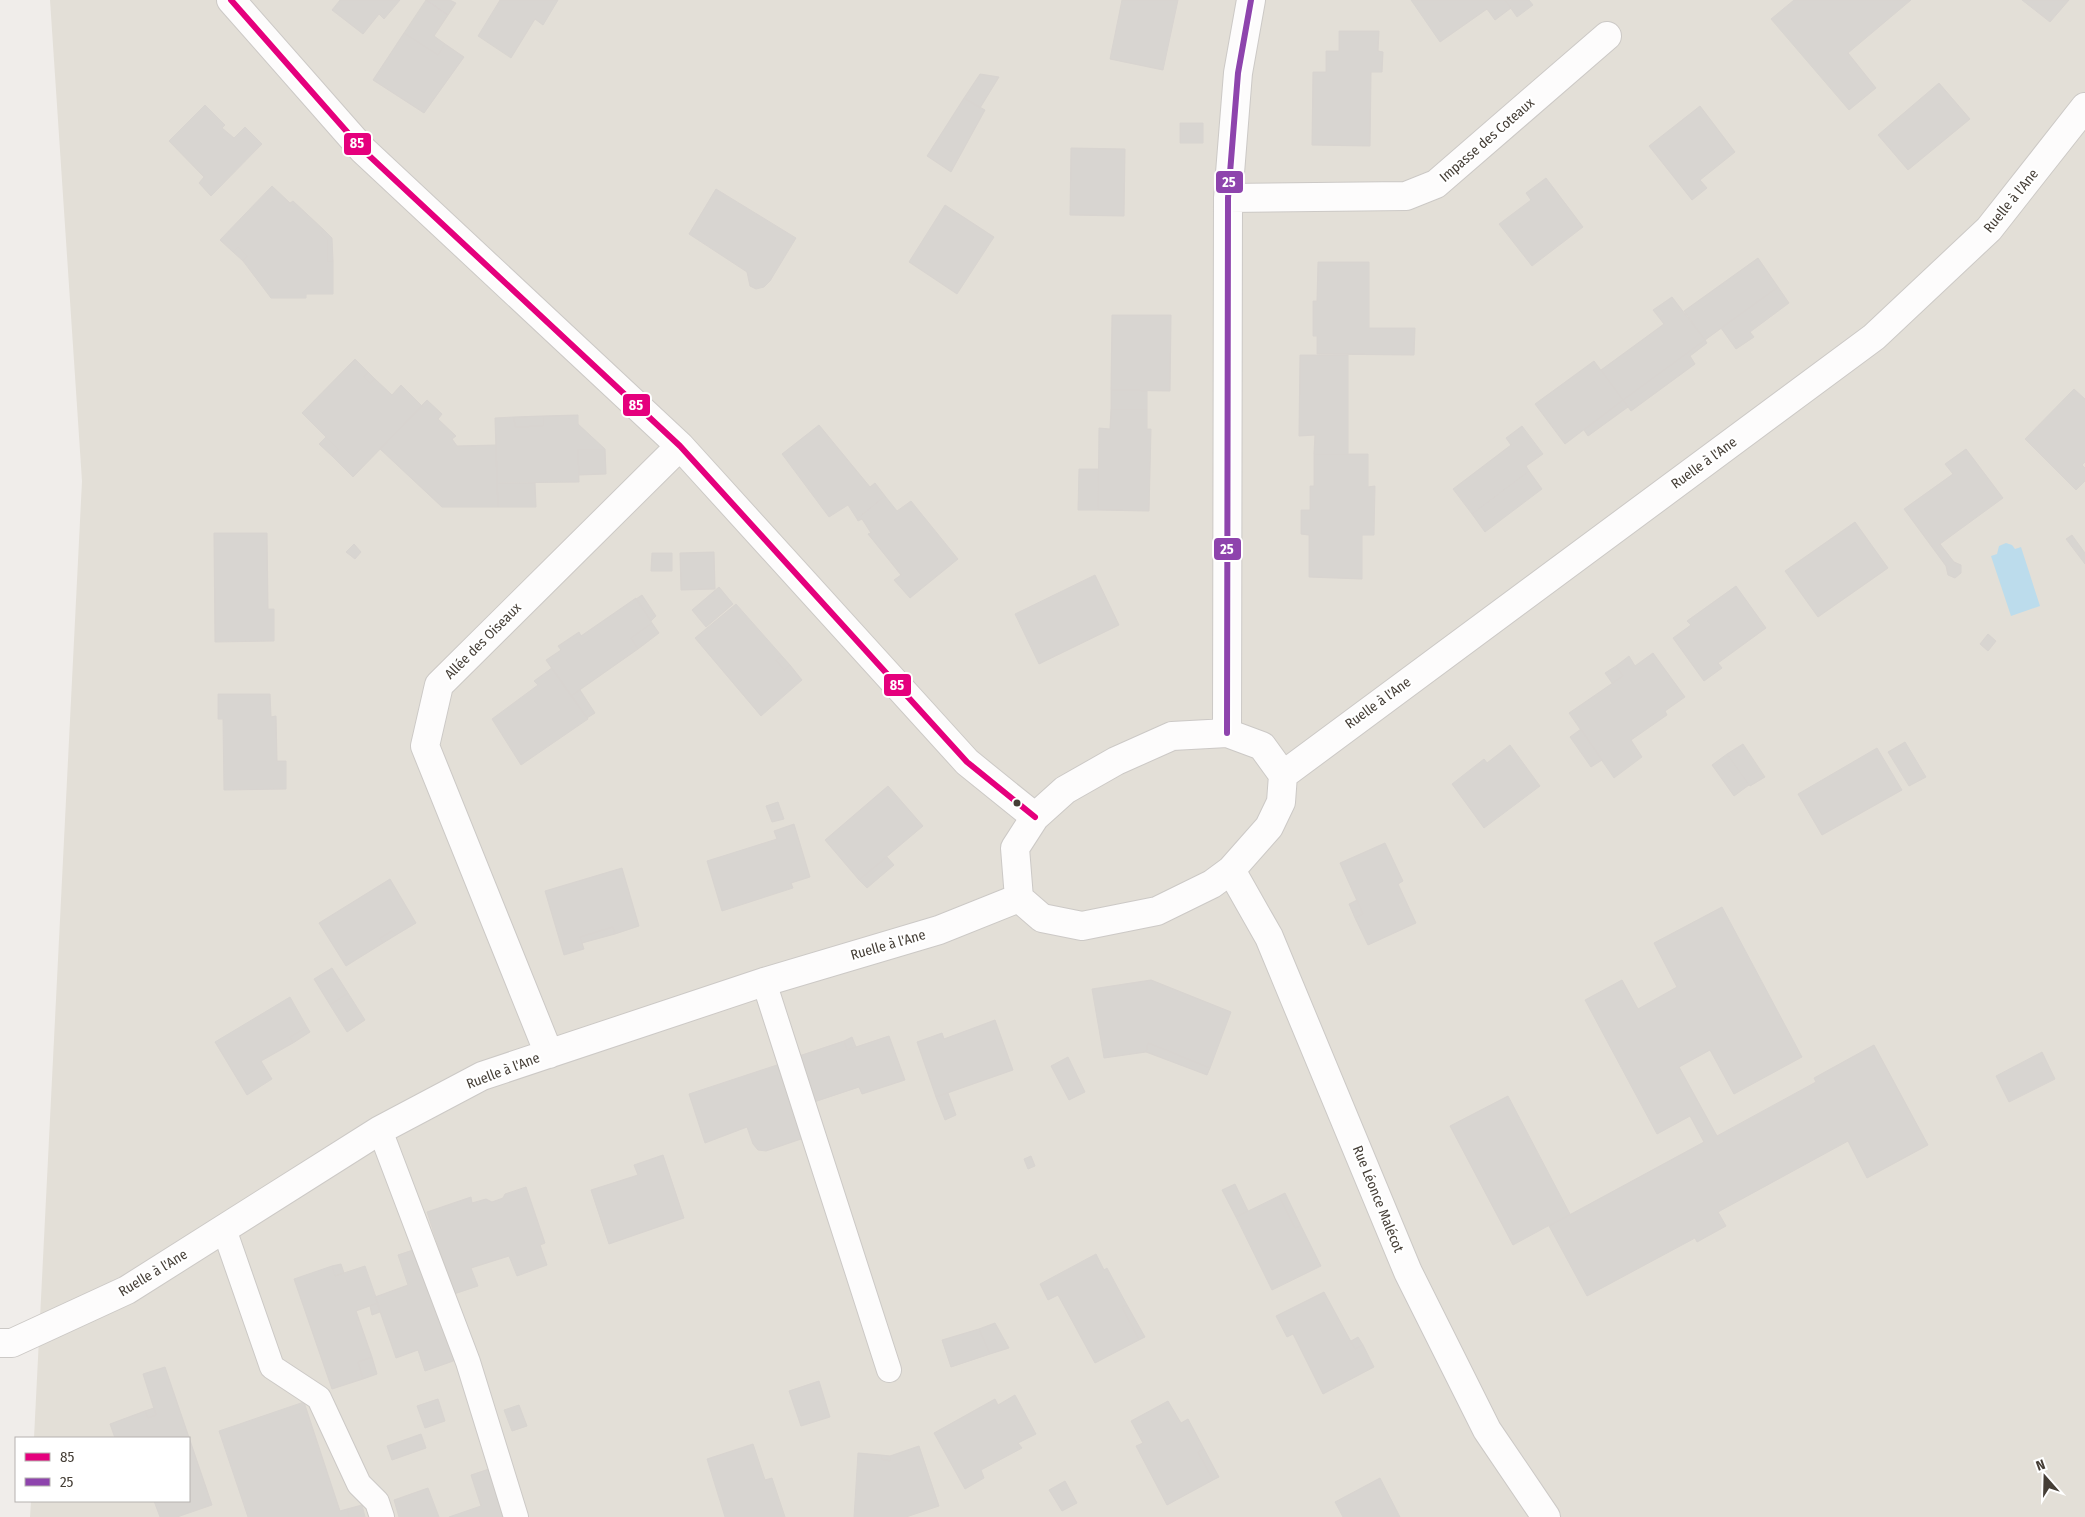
<svg xmlns="http://www.w3.org/2000/svg" width="2085" height="1517" viewBox="0 0 2085 1517" font-family="'Fira Sans Condensed',sans-serif">
<style>
.residential{fill:#e3dfd7}
.water{fill:#bcdcec}
.building{fill:#d8d5d1;stroke:#d8d4d0}
.lines{fill:none;stroke-linecap:round;stroke-linejoin:round}
.service-casing{stroke:#ccc9c6;stroke-width:26}
.minor-casing{stroke:#ccc9c6;stroke-width:30}
.service{stroke:#fdfcfc;stroke-width:24}
.minor{stroke:#fdfcfc;stroke-width:28}
.bus-1-casing{stroke:#fff;stroke-width:10}
.bus-2-casing{stroke:#fff;stroke-width:10}
.bus-1{stroke:#e5007d;stroke-width:6}
.bus-2{stroke:#8e44ad;stroke-width:6}
.bus-dot{fill:#453e36;stroke:#fff;stroke-width:2}
.labels{text-anchor:middle;dominant-baseline:central;stroke-width:4.5;stroke-linejoin:round;paint-order:stroke}
.street-label{font-size:14px;fill:#453e36;stroke:#fff}
.line-badge{stroke:#fff;stroke-width:2}
.badge-label{font-size:14px;text-anchor:middle;font-weight:bold;fill:#fff}
</style>
<rect width="100%" height="100%" fill="#f0edea"/>
<path class="residential" d="M 50,0 L 2085,0 L 2085,1517 L 30,1517 L 31,1501 L 189,1501 L 189,1438 L 34,1438 L 82,481 Z"/>
<path class="water" d="M 2006,543 L 2012,545 L 2015,549 L 2021,547 L 2040,606 L 2011,616 L 1991,556 L 1997,554 L 1999,546 Z"/>
<path class="building" d="M 340,0 L 400,0 L 384,19 L 379,14 L 363,34 L 332,10 Z
M 426,0 L 450,0 L 456,3 L 448,15 Z
M 426,0 L 448,15 L 434,36 L 445,44 L 438,55 L 404,33 Z
M 500,0 L 558,0 L 543,25 L 535,19 L 511,58 L 478,36 Z
M 1122,0 L 1178,0 L 1163,70 L 1110,59 Z
M 1411,0 L 1505,0 L 1511,8 L 1495,20 L 1487,9 L 1440,42 Z
M 1505,0 L 1529,0 L 1533,5 L 1517,17 Z
M 1794,0 L 1911,0 L 1848,53 L 1876,88 L 1849,110 L 1771,19 Z
M 2022,0 L 2069,0 L 2050,22 Z
M 1339,31 L 1379,31 L 1378,51 L 1383,52 L 1382,72 L 1371,72 L 1370,146 L 1312,145 L 1313,72 L 1326,72 L 1326,51 L 1339,51 Z
M 404,33 L 438,55 L 445,44 L 464,57 L 424,113 L 373,80 Z
M 980,74 L 999,77 L 980,108 L 964,98 Z
M 1939,83 L 1970,119 L 1908,170 L 1878,135 Z
M 964,98 L 985,110 L 951,172 L 927,156 Z
M 205,105 L 225,125 L 222,128 L 234,138 L 245,127 L 262,144 L 211,196 L 199,183 L 204,177 L 169,141 Z
M 1700,106 L 1735,152 L 1700,180 L 1707,188 L 1692,200 L 1649,146 Z
M 1180,123 L 1203,123 L 1203,143 L 1180,143 Z
M 1071,148 L 1125,149 L 1124,216 L 1070,215 Z
M 1546,178 L 1583,227 L 1532,266 L 1499,224 L 1531,200 L 1526,193 Z
M 272,186 L 290,203 L 293,201 L 324,230 L 321,233 L 327,239 L 327,261 L 333,261 L 333,294 L 306,294 L 306,298 L 271,298 L 243,261 L 247,256 L 238,247 L 233,252 L 220,240 Z
M 716,189 L 796,238 L 770,281 L 764,287 L 756,289 L 750,286 L 747,272 L 689,234 Z
M 945,205 L 994,237 L 957,294 L 909,262 Z
M 324,230 L 332,238 L 333,261 L 327,261 L 327,239 L 321,233 Z
M 238,247 L 247,256 L 243,261 L 233,252 Z
M 1758,258 L 1778,287 L 1705,340 L 1684,311 Z
M 1318,262 L 1369,262 L 1369,328 L 1415,328 L 1414,355 L 1317,354 L 1317,336 L 1313,336 L 1313,301 L 1317,301 Z
M 1778,287 L 1789,303 L 1750,332 L 1754,337 L 1736,349 L 1721,328 Z
M 1672,297 L 1705,340 L 1623,400 L 1601,370 L 1664,324 L 1653,310 Z
M 1112,315 L 1171,315 L 1170,391 L 1111,390 Z
M 1705,340 L 1707,343 L 1690,356 L 1695,364 L 1631,411 L 1623,400 Z
M 1300,355 L 1348,355 L 1348,454 L 1314,454 L 1315,435 L 1299,436 Z
M 355,359 L 368,372 L 364,377 L 370,383 L 375,379 L 392,395 L 401,385 L 422,406 L 353,477 L 332,456 L 338,449 L 302,413 Z
M 1594,361 L 1623,400 L 1565,444 L 1535,404 Z
M 368,372 L 375,379 L 370,383 L 364,377 Z
M 2074,389 L 2085,399 L 2085,462 L 2082,465 L 2085,468 L 2085,481 L 2076,490 L 2025,439 Z
M 1111,390 L 1147,390 L 1147,409 L 1111,409 Z
M 427,400 L 442,414 L 438,419 L 456,436 L 452,439 L 457,446 L 496,445 L 498,507 L 442,507 L 380,449 Z
M 1623,400 L 1628,407 L 1588,436 L 1584,430 Z
M 1111,409 L 1147,409 L 1147,429 L 1151,429 L 1149,511 L 1098,510 L 1099,428 L 1110,429 Z
M 578,415 L 578,424 L 605,449 L 578,449 L 579,482 L 497,483 L 495,418 L 514,417 L 515,427 L 543,426 L 543,416 Z
M 543,416 L 543,426 L 515,427 L 514,417 Z
M 819,425 L 870,487 L 875,483 L 885,496 L 857,519 L 848,505 L 829,517 L 782,454 Z
M 1522,426 L 1543,454 L 1526,466 L 1529,471 L 1472,514 L 1453,489 L 1511,445 L 1506,438 Z
M 326,437 L 338,449 L 332,456 L 319,444 Z
M 578,449 L 605,449 L 606,474 L 578,475 Z
M 1966,449 L 2003,498 L 1940,544 L 1954,562 L 1961,565 L 1961,573 L 1955,578 L 1948,575 L 1946,566 L 1904,509 L 1953,474 L 1945,464 Z
M 1314,454 L 1368,454 L 1368,487 L 1375,486 L 1374,535 L 1362,535 L 1362,579 L 1309,577 L 1309,535 L 1301,534 L 1301,510 L 1310,510 L 1310,486 L 1314,486 Z
M 1079,469 L 1098,469 L 1098,510 L 1078,510 Z
M 1529,471 L 1542,489 L 1485,532 L 1472,514 Z
M 497,483 L 535,483 L 536,507 L 498,507 Z
M 885,496 L 897,511 L 911,501 L 958,559 L 910,598 L 894,580 L 901,575 L 868,534 L 871,533 L 862,519 L 858,521 L 857,519 Z
M 1855,522 L 1888,568 L 1818,617 L 1785,571 Z
M 214,533 L 267,533 L 268,609 L 274,609 L 274,641 L 215,642 Z
M 2072,535 L 2085,553 L 2085,564 L 2066,539 Z
M 354,544 L 361,552 L 355,559 L 346,552 Z
M 714,552 L 715,589 L 681,590 L 680,553 Z
M 652,553 L 672,553 L 672,571 L 651,571 Z
M 1095,575 L 1119,625 L 1039,664 L 1015,614 Z
M 1736,586 L 1766,628 L 1718,663 L 1722,668 L 1704,681 L 1673,638 L 1691,625 L 1687,621 Z
M 719,587 L 733,604 L 706,627 L 692,610 Z
M 642,595 L 656,616 L 651,621 L 636,599 Z
M 636,598 L 652,623 L 631,638 L 638,649 L 571,696 L 546,660 L 561,650 L 558,646 L 579,632 L 581,636 Z
M 736,604 L 782,656 L 776,660 L 784,670 L 790,665 L 802,680 L 761,716 L 695,638 Z
M 652,623 L 659,633 L 638,649 L 631,638 Z
M 1988,634 L 1996,641 L 1988,651 L 1980,644 Z
M 1653,653 L 1685,697 L 1665,711 L 1667,715 L 1631,740 L 1642,757 L 1614,778 L 1569,713 L 1623,676 L 1616,666 L 1629,656 L 1635,666 Z
M 782,656 L 790,665 L 784,670 L 776,660 Z
M 1616,666 L 1623,676 L 1612,683 L 1605,673 Z
M 552,668 L 588,719 L 521,765 L 492,719 L 538,685 L 534,681 Z
M 580,690 L 595,713 L 587,718 L 571,696 Z
M 218,694 L 270,694 L 271,717 L 276,716 L 277,761 L 286,761 L 286,789 L 224,790 L 223,719 L 218,719 Z
M 1581,729 L 1602,760 L 1591,767 L 1570,737 Z
M 1905,742 L 1926,777 L 1909,786 L 1888,752 Z
M 1743,744 L 1765,777 L 1750,786 L 1727,754 Z
M 1510,745 L 1540,786 L 1484,828 L 1452,784 L 1484,759 L 1487,763 Z
M 1877,748 L 1902,790 L 1822,835 L 1798,794 Z
M 1727,754 L 1749,785 L 1734,796 L 1712,765 Z
M 888,786 L 923,826 L 859,880 L 825,840 Z
M 778,802 L 784,819 L 772,822 L 766,806 Z
M 794,824 L 810,877 L 791,883 L 793,888 L 722,911 L 707,861 L 777,839 L 774,831 Z
M 1385,843 L 1403,881 L 1398,884 L 1416,923 L 1368,945 L 1355,918 L 1363,914 L 1340,863 Z
M 887,857 L 894,865 L 867,888 L 859,880 Z
M 622,868 L 639,926 L 615,934 L 613,927 L 580,937 L 584,949 L 564,955 L 545,891 Z
M 390,879 L 416,923 L 396,935 L 392,931 L 380,938 L 383,943 L 346,966 L 319,923 Z
M 1357,900 L 1363,914 L 1355,918 L 1349,904 Z
M 1722,907 L 1802,1057 L 1734,1094 L 1710,1050 L 1679,1067 L 1717,1136 L 1816,1082 L 1814,1078 L 1874,1045 L 1928,1145 L 1867,1178 L 1848,1141 L 1718,1212 L 1726,1226 L 1697,1242 L 1695,1238 L 1587,1296 L 1549,1226 L 1704,1142 L 1690,1116 L 1657,1134 L 1585,1000 L 1622,980 L 1638,1009 L 1677,987 L 1654,943 Z
M 613,927 L 615,934 L 582,943 L 580,937 Z
M 392,931 L 396,935 L 383,943 L 380,938 Z
M 332,968 L 348,993 L 330,1005 L 314,979 Z
M 1151,980 L 1231,1012 L 1210,1068 L 1148,1043 L 1146,1052 L 1104,1058 L 1092,989 Z
M 348,993 L 365,1020 L 347,1032 L 330,1005 Z
M 290,997 L 307,1027 L 290,1037 L 293,1043 L 261,1061 L 272,1079 L 247,1095 L 215,1042 Z
M 995,1020 L 1013,1070 L 936,1097 L 917,1042 L 942,1033 L 944,1039 Z
M 307,1027 L 310,1032 L 293,1043 L 290,1037 Z
M 889,1036 L 905,1080 L 862,1094 L 859,1087 L 814,1102 L 799,1056 L 844,1041 L 847,1050 Z
M 852,1037 L 856,1047 L 847,1050 L 844,1041 Z
M 1148,1043 L 1210,1068 L 1207,1075 L 1146,1052 Z
M 2042,1052 L 2055,1079 L 2009,1102 L 1996,1076 Z
M 1068,1057 L 1085,1092 L 1069,1100 L 1051,1066 Z
M 783,1063 L 807,1137 L 766,1151 L 758,1150 L 753,1144 L 747,1127 L 705,1143 L 689,1094 Z
M 948,1093 L 956,1115 L 945,1120 L 936,1097 Z
M 1508,1096 L 1570,1214 L 1513,1245 L 1450,1126 Z
M 663,1155 L 684,1218 L 609,1244 L 591,1190 L 638,1175 L 634,1165 Z
M 1031,1156 L 1035,1166 L 1028,1169 L 1024,1159 Z
M 1235,1184 L 1248,1211 L 1236,1217 L 1222,1190 Z
M 526,1187 L 545,1243 L 540,1245 L 547,1265 L 517,1276 L 509,1256 L 471,1268 L 478,1286 L 454,1294 L 427,1212 L 471,1197 L 472,1203 L 486,1199 L 492,1202 L 503,1198 L 505,1194 Z
M 1285,1193 L 1301,1226 L 1295,1228 L 1279,1196 Z
M 1279,1196 L 1295,1228 L 1301,1226 L 1321,1266 L 1272,1290 L 1236,1217 Z
M 419,1248 L 456,1360 L 425,1371 L 418,1350 L 396,1358 L 375,1297 L 408,1285 L 398,1255 Z
M 1096,1254 L 1104,1270 L 1107,1268 L 1127,1305 L 1122,1307 L 1139,1340 L 1095,1363 L 1058,1295 L 1048,1300 L 1040,1284 Z
M 341,1264 L 344,1273 L 335,1276 L 332,1266 Z
M 332,1266 L 335,1276 L 365,1266 L 378,1303 L 356,1311 L 372,1357 L 358,1362 L 363,1379 L 332,1389 L 294,1279 Z
M 1324,1292 L 1355,1349 L 1363,1345 L 1374,1367 L 1323,1394 L 1293,1334 L 1287,1337 L 1276,1316 Z
M 378,1303 L 380,1312 L 372,1315 L 370,1306 Z
M 1127,1305 L 1145,1337 L 1139,1340 L 1122,1307 Z
M 995,1323 L 1009,1348 L 990,1354 L 979,1329 Z
M 979,1329 L 990,1354 L 951,1367 L 942,1340 Z
M 1358,1337 L 1363,1345 L 1355,1349 L 1351,1341 Z
M 372,1357 L 377,1374 L 363,1379 L 358,1362 Z
M 165,1367 L 212,1505 L 177,1517 L 160,1517 L 154,1501 L 189,1501 L 189,1438 L 115,1438 L 110,1424 L 145,1411 L 148,1418 L 156,1415 L 143,1374 Z
M 819,1381 L 830,1417 L 801,1426 L 789,1391 Z
M 1015,1395 L 1036,1434 L 1018,1443 L 1022,1448 L 981,1470 L 984,1478 L 965,1489 L 934,1433 L 995,1399 L 998,1405 Z
M 438,1399 L 445,1421 L 425,1428 L 417,1406 Z
M 1168,1401 L 1181,1423 L 1188,1419 L 1204,1449 L 1198,1452 L 1213,1480 L 1167,1505 L 1136,1446 L 1143,1443 L 1131,1421 Z
M 304,1402 L 340,1511 L 347,1509 L 349,1517 L 248,1517 L 219,1431 Z
M 519,1405 L 527,1426 L 512,1431 L 504,1410 Z
M 154,1408 L 156,1415 L 148,1418 L 145,1411 Z
M 421,1434 L 426,1448 L 392,1460 L 387,1446 Z
M 753,1444 L 765,1480 L 772,1478 L 785,1517 L 725,1517 L 707,1459 Z
M 919,1446 L 939,1506 L 906,1517 L 854,1517 L 858,1453 L 881,1455 L 881,1459 L 890,1461 L 890,1456 Z
M 1204,1449 L 1219,1477 L 1213,1480 L 1198,1452 Z
M 881,1455 L 890,1456 L 890,1461 L 881,1459 Z
M 492,1468 L 508,1517 L 449,1517 L 481,1506 L 471,1475 Z
M 1380,1478 L 1400,1517 L 1343,1517 L 1335,1502 Z
M 1065,1481 L 1077,1503 L 1062,1511 L 1049,1490 Z
M 428,1488 L 439,1517 L 399,1517 L 394,1500 Z
M 362,1505 L 365,1517 L 349,1517 L 347,1509 Z"/>
<g class="lines">
<defs>
<path id="service" d="M 764,982 L 889,1370
M 380,1130 L 468,1362 L 516,1517
M 224,1229 L 272,1367 L 319,1398 L 359,1484 L 377,1502 L 382,1517"/>
<path id="minor" d="M 231,0 L 363,150 L 680,446 L 967,762 L 1035,817
M 1228,198 L 1406,196 L 1436,184 L 1607,36
M 1227,733 L 1228,198 L 1238,73 L 1251,0
M 1227,733 L 1262,746 L 1283,775 L 1281,802 L 1269,827 L 1231,870 L 1212,884 L 1157,911 L 1082,926 L 1042,918 L 1019,898 L 1015,848 L 1035,817 L 1065,790 L 1116,761 L 1172,736 Z
M 1283,775 L 1874,337 L 1989,229 L 2085,107
M 1231,870 L 1269,937 L 1408,1272 L 1487,1430 L 1546,1517
M 549,1054 L 425,746 L 439,685 L 680,446
M 0,1343 L 12,1343 L 127,1290 L 380,1130 L 482,1076 L 764,982 L 939,930 L 1019,898"/>
</defs>
<use href="#service" class="service-casing"/>
<use href="#minor" class="minor-casing"/>
<use href="#service" class="service"/>
<use href="#minor" class="minor"/>
<defs>
<path id="bus-1" d="M 231,0 L 363,150 L 680,446 L 967,762 L 1035,817"/>
<path id="bus-2" d="M 1227,733 L 1228,198 L 1238,73 L 1251,0"/>
</defs>
<use href="#bus-1" class="bus-1-casing"/>
<use href="#bus-2" class="bus-2-casing"/>
<use href="#bus-1" class="bus-1"/>
<use href="#bus-2" class="bus-2"/>
</g>
<circle class="bus-dot" cx="1017" cy="803" r="4.5"/>
<g class="labels">
<g class="street-label">
<text transform="translate(1487 140) rotate(-41)">Impasse des Coteaux</text>
<text transform="translate(2011 201) rotate(-51)">Ruelle à l'Ane</text>
<text transform="translate(1704 463) rotate(-36)">Ruelle à l'Ane</text>
<text transform="translate(483 641) rotate(-45)">Allée des Oiseaux</text>
<text transform="translate(1378 703) rotate(-36)">Ruelle à l'Ane</text>
<text transform="translate(888 945) rotate(-16)">Ruelle à l'Ane</text>
<text transform="translate(503 1071) rotate(-21)">Ruelle à l'Ane</text>
<text transform="translate(1378 1199) rotate(68)">Rue Léonce Malécot</text>
<text transform="translate(153 1273) rotate(-31)">Ruelle à l'Ane</text>
</g>
</g>
<g class="line-badge">
<rect x="343" y="132" width="29" height="24" rx="5" fill="#e5007d"/>
<rect x="1215" y="170" width="29" height="24" rx="5" fill="#8e44ad"/>
<rect x="622" y="393" width="29" height="24" rx="5" fill="#e5007d"/>
<rect x="1213" y="537" width="29" height="24" rx="5" fill="#8e44ad"/>
<rect x="883" y="673" width="29" height="24" rx="5" fill="#e5007d"/>
</g>
<g class="badge-label">
<text x="357" y="148">85</text>
<text x="1229" y="187">25</text>
<text x="636" y="410">85</text>
<text x="1227" y="554">25</text>
<text x="897" y="690">85</text>
</g>
<rect x="15" y="1437" width="175" height="65" fill="#ffffff" stroke="#b5b2af"/>
<rect x="25" y="1453" width="25" height="8" fill="#e5007d" stroke="#b5b2af"/>
<text x="60" y="1462" font-size="15" fill="#453e36">85</text>
<rect x="25" y="1478" width="25" height="8" fill="#8e44ad" stroke="#b5b2af"/>
<text x="60" y="1487" font-size="15" fill="#453e36">25</text>
<g transform="translate(2045 1477) rotate(340)" stroke="#ffffff" stroke-width="4" paint-order="stroke">
<path d="M0-4L9 19L0 12L-9 19Z" fill="#453e36"/>
<text y="-8" font-size="14" font-weight="bold" text-anchor="middle" fill="#453e36">N</text>
</g>
</svg>
